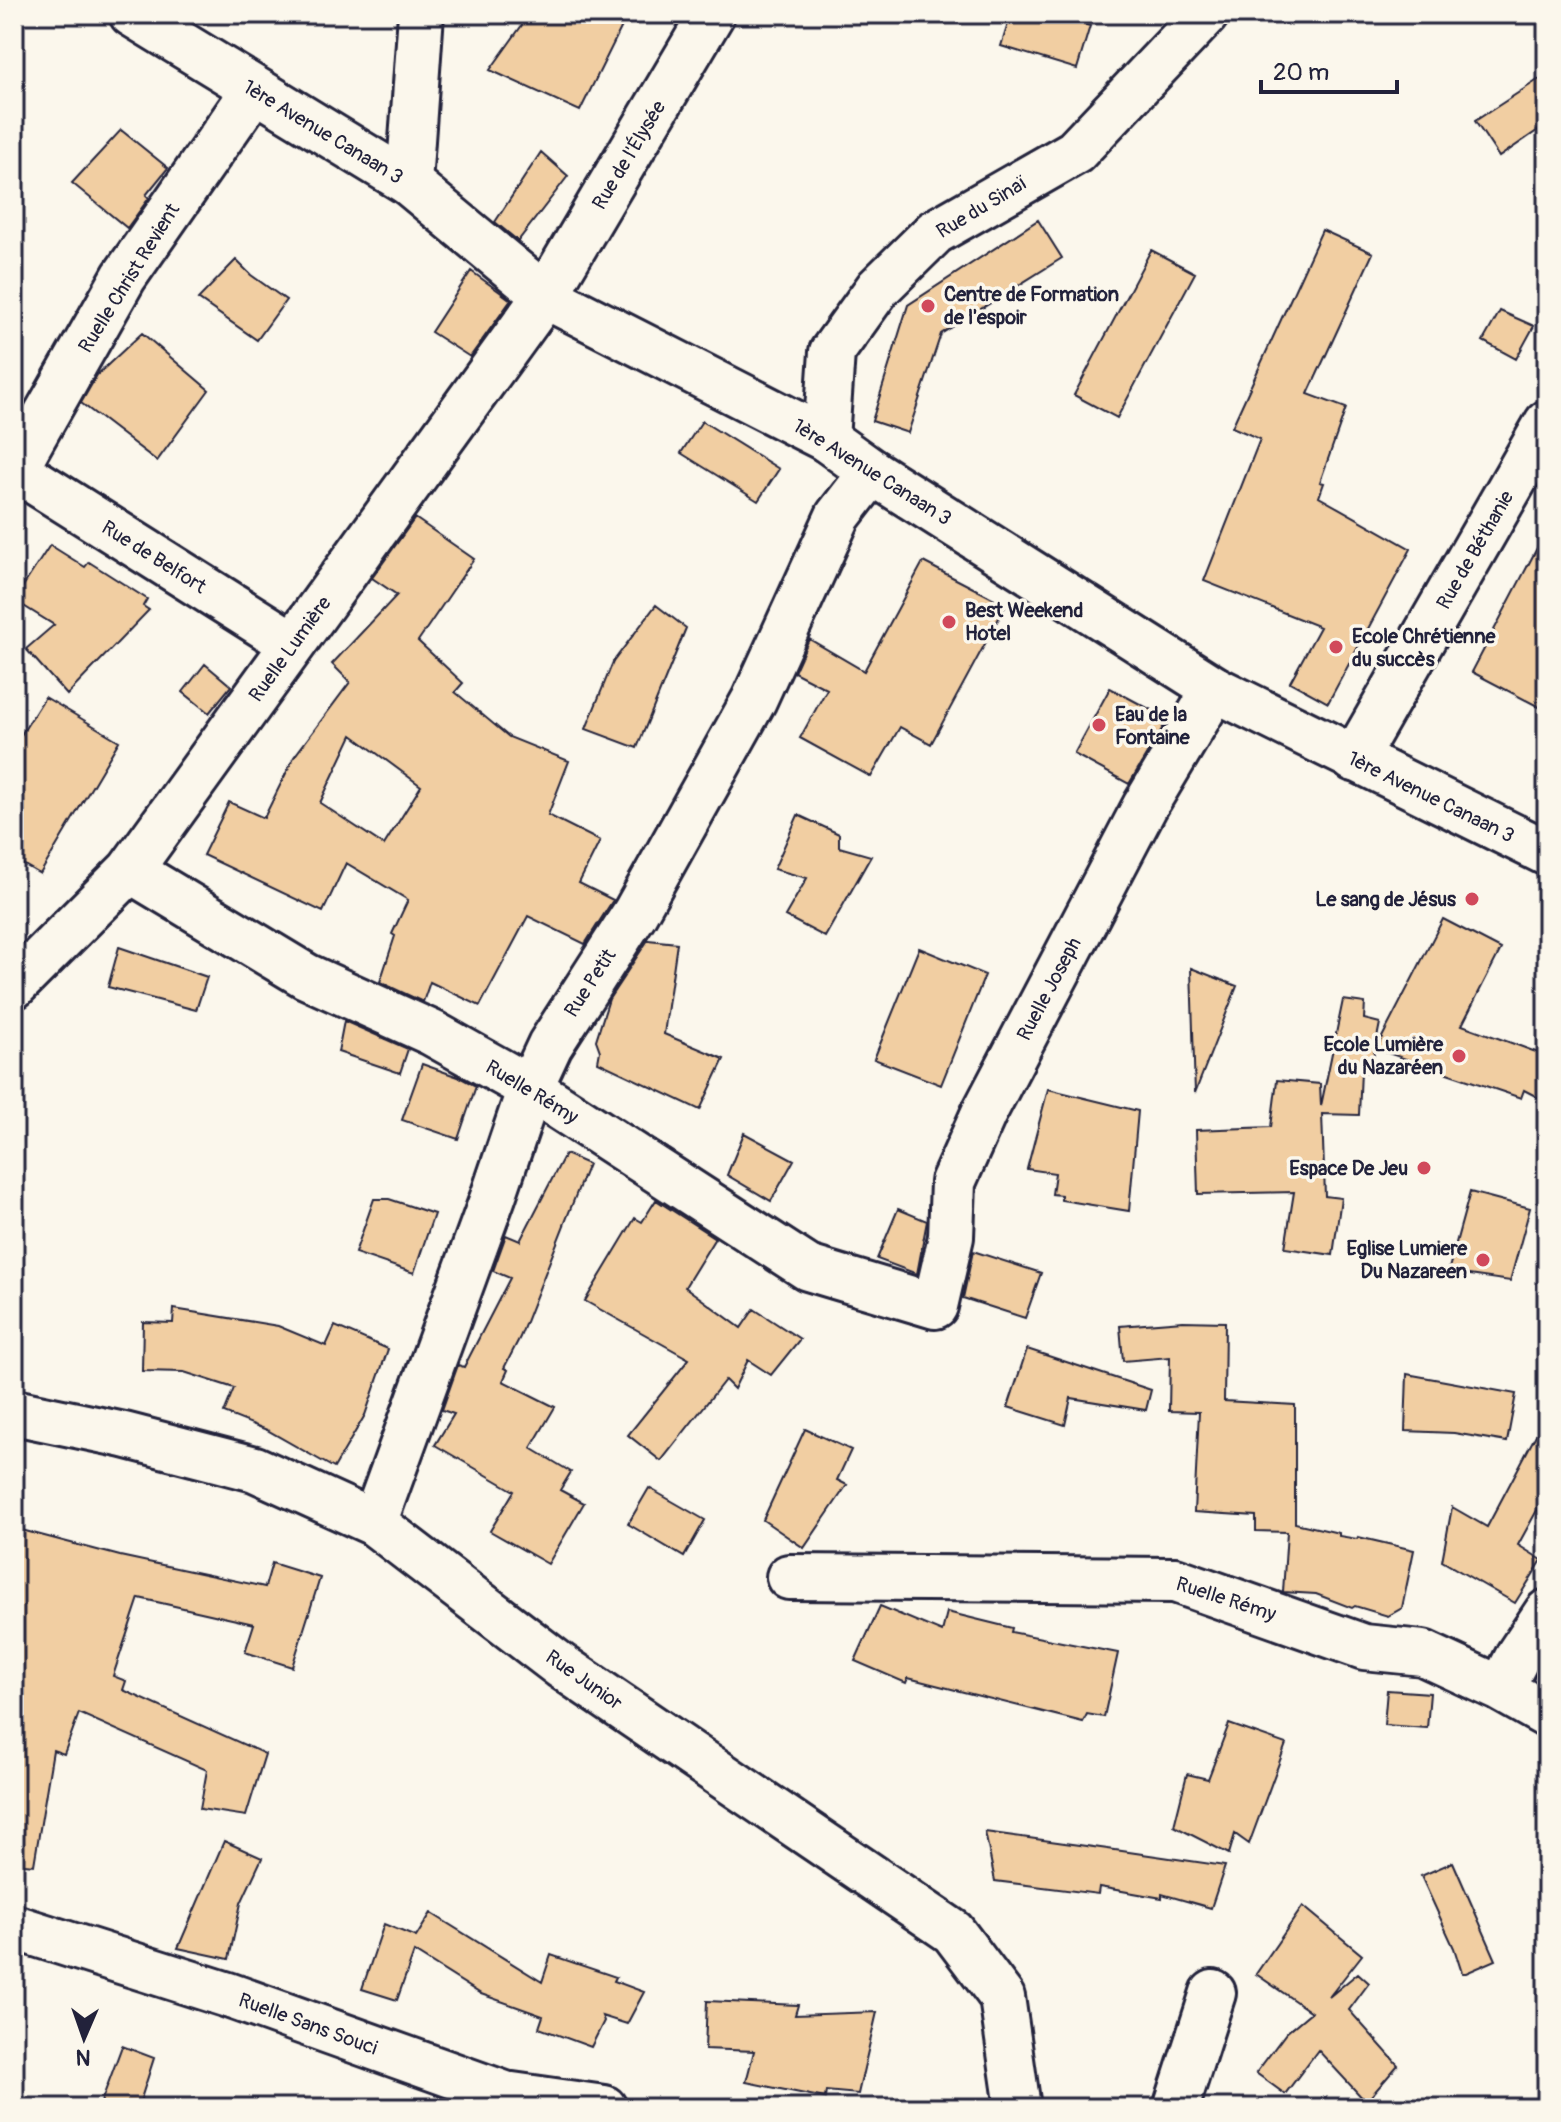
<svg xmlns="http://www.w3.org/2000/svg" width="1561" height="2122" viewBox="0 0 1561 2122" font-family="Pangolin,sans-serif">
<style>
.building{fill:#f1cea2;stroke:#22223b;stroke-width:2;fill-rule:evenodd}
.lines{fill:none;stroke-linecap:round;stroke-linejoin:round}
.street-casing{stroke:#22223b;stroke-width:50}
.secondary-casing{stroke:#22223b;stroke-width:50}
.street{stroke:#fbf7ec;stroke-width:44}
.secondary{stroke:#fbf7ec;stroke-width:44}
.poi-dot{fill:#d1495b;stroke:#fbf7ec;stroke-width:3}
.labels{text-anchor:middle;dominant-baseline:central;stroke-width:7;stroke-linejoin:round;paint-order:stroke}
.street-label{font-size:20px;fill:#22223b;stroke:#fbf7ec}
.poi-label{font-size:20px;font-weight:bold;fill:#22223b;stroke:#fbf7ec;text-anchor:start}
</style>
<rect width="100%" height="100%" fill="#fbf7ec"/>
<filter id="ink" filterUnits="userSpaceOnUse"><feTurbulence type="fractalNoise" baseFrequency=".0125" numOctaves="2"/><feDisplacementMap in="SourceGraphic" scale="16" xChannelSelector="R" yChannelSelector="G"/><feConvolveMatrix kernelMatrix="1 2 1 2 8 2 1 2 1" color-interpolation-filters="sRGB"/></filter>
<g filter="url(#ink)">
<path class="building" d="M 530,14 L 628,14 L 580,111 L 490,70 Z
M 1011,14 L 1050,14 L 1090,26 L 1077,69 L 1001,46 Z
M 1547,74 L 1547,124 L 1499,157 L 1475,121 Z
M 121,130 L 168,168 L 146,195 L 149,198 L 127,228 L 72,183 Z
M 541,152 L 568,176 L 518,241 L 495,222 Z
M 1038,220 L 1062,258 L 941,334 L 908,433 L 872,421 L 908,305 Z
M 1322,230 L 1373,253 L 1308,394 L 1346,408 L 1320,482 L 1324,483 L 1319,497 L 1411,549 L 1328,703 L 1290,682 L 1320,627 L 1204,581 L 1260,439 L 1232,427 Z
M 1151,250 L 1195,273 L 1117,418 L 1074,395 Z
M 236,260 L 251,275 L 286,300 L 257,340 L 198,299 Z
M 471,271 L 511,300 L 470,357 L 431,332 Z
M 1500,311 L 1534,326 L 1516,359 L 1483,341 Z
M 142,333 L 209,390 L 157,461 L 81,403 L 97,375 Z
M 702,421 L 779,469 L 758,501 L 681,453 Z
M 415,518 L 474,559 L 418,641 L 463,683 L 455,692 L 509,737 L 569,761 L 548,815 L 600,841 L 579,883 L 613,900 L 585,944 L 528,916 L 480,1006 L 430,982 L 423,1002 L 380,982 L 395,936 L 392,934 L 408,900 L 346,863 L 323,912 L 203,855 L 229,802 L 264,818 L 294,757 L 350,682 L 332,664 L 397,595 L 372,578 ZM 352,735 L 421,786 L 384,845 L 320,803 Z
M 1547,529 L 1547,711 L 1472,672 Z
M 50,545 L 85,567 L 89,562 L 147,599 L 143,606 L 149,610 L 67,695 L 26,649 L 54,625 L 14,600 Z
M 923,562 L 1006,605 L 931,744 L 900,727 L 871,777 L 800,738 L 827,689 L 794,672 L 809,639 L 864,671 Z
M 656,605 L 686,628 L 637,748 L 586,729 L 613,662 Z
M 205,664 L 231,686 L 209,713 L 183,692 Z
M 1110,688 L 1168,719 L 1129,784 L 1074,754 Z
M 45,697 L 119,741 L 40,874 L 14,859 L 14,746 Z
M 798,815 L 839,834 L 839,847 L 871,856 L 825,937 L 785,916 L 807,878 L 774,869 Z
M 1443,919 L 1501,949 L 1462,1025 L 1547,1056 L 1547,1102 L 1524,1090 L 1521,1098 L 1376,1049 Z
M 648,940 L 677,943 L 664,1034 L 724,1059 L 700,1110 L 598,1062 L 600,1051 L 596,1040 L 609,999 Z
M 119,947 L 207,977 L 196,1010 L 108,987 Z
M 919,948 L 985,975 L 941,1085 L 874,1059 Z
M 1191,968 L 1237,986 L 1195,1093 Z
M 1343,1000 L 1365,1003 L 1364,1019 L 1380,1023 L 1370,1073 L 1361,1071 L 1359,1115 L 1322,1114 L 1325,1196 L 1341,1198 L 1333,1255 L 1285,1248 L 1294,1192 L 1198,1194 L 1196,1130 L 1271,1127 L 1277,1080 L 1320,1084 L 1321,1106 Z
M 344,1021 L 408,1049 L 400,1073 L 338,1052 Z
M 422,1064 L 461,1078 L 476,1086 L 458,1139 L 402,1120 Z
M 1048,1089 L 1138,1111 L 1129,1211 L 1061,1200 L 1061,1195 L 1052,1194 L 1055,1173 L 1027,1169 Z
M 744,1133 L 794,1160 L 771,1201 L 727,1175 Z
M 565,1154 L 588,1164 L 520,1337 L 504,1368 L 508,1370 L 503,1381 L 555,1407 L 531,1448 L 571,1472 L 560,1490 L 584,1503 L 548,1564 L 490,1531 L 514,1491 L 435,1445 L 454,1414 L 442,1410 L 458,1365 L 464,1367 L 510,1278 L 493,1271 L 506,1235 L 520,1241 Z
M 1470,1192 L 1530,1208 L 1510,1281 L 1448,1272 Z
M 374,1199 L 389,1199 L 434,1214 L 414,1273 L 355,1253 Z
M 656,1200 L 715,1238 L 685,1287 L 741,1328 L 754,1309 L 800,1339 L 771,1375 L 748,1360 L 734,1389 L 725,1380 L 661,1461 L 628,1435 L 689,1359 L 585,1301 L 635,1218 L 642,1222 Z
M 898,1209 L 927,1221 L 917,1274 L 877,1259 Z
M 973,1251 L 1041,1273 L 1025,1318 L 963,1298 Z
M 174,1309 L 278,1326 L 326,1346 L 335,1326 L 388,1349 L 365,1415 L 334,1468 L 267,1430 L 224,1413 L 234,1388 L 184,1372 L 142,1371 L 143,1322 L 173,1323 Z
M 1183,1321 L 1225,1322 L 1224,1401 L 1295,1405 L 1295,1523 L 1339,1533 L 1339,1536 L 1357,1539 L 1358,1537 L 1414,1550 L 1402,1608 L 1388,1616 L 1355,1606 L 1352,1608 L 1316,1594 L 1283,1592 L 1287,1532 L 1256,1531 L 1256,1516 L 1194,1512 L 1199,1412 L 1169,1411 L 1170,1357 L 1123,1361 L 1120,1326 Z
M 1027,1349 L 1151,1390 L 1146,1410 L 1071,1398 L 1065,1425 L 1008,1407 Z
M 1407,1374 L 1516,1394 L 1507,1442 L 1454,1433 L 1405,1431 Z
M 1547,1414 L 1547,1492 L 1518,1545 L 1542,1560 L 1515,1603 L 1442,1561 L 1452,1507 L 1487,1527 Z
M 805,1429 L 851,1450 L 837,1480 L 847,1485 L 804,1548 L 763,1520 Z
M 649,1488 L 705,1520 L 684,1557 L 628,1524 Z
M 14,1528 L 120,1556 L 265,1587 L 272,1563 L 320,1578 L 292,1667 L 245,1652 L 254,1624 L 139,1598 L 113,1676 L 126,1681 L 123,1690 L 265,1754 L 246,1816 L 200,1809 L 207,1770 L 79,1713 L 64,1754 L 53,1750 L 34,1865 L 14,1863 Z
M 880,1606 L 942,1632 L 947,1612 L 1012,1628 L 1011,1632 L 1118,1653 L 1104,1717 L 1087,1714 L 1083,1722 L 908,1678 L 906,1683 L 855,1661 Z
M 1387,1690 L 1430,1693 L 1427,1728 L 1384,1725 Z
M 1229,1724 L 1286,1744 L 1249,1844 L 1235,1834 L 1229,1854 L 1174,1826 L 1187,1774 L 1208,1779 Z
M 985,1832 L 1115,1850 L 1225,1866 L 1211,1908 L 1162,1894 L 1162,1898 L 1099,1887 L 1098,1894 L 995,1881 Z
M 224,1841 L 262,1858 L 241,1903 L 229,1959 L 178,1948 Z
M 1453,1862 L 1496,1960 L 1466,1973 L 1462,1973 L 1454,1948 L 1421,1876 Z
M 1303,1906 L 1362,1955 L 1329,1997 L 1358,1973 L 1369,1983 L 1349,2010 L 1398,2065 L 1366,2102 L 1318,2050 L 1285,2094 L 1256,2073 L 1286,2033 L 1311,2012 L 1256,1974 Z
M 431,1913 L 542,1982 L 551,1955 L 616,1977 L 614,1981 L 644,1992 L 627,2024 L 602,2016 L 604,2021 L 591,2047 L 539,2028 L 543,2016 L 481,1994 L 414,1952 L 397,2000 L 362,1989 L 384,1924 L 416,1937 Z
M 707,2001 L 798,2005 L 795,2015 L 877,2012 L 858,2094 L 826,2091 L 825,2098 L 746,2082 L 754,2051 L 705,2049 Z
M 122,2046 L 154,2058 L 138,2108 L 99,2108 Z"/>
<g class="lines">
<defs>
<path id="street" d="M 409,183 L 421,14
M 826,439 L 832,352 L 878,288 L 935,232 L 1075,152 L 1206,14
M 15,469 L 293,644
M 14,471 L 124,277 L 254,90
M 1354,759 L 1547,423
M 130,870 L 306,976 L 432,1033 L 530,1088 L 808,1268 L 935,1306 L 951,1237 L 953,1182 L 984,1113 L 1145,806 L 1215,689
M 14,986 L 130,870 L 545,296 L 712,14
M 14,1412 L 124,1435 L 255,1469 L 374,1523 L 561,1666 L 953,1932 L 1002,1997 L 1018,2108
M 374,1523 L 493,1197 L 530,1088 L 550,1045 L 635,913 L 754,700 L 838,516 L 872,472
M 789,1577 L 1175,1580 L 1364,1647 L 1423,1653 L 1501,1689 L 1547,1715
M 1501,1689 L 1519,1654 L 1547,1612
M 14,1927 L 228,1995 L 505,2094 L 604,2108
M 1176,2108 L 1213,1993"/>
<path id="secondary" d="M 132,14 L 409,183 L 545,296 L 826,439 L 872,472 L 1215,689 L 1547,853"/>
</defs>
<use href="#street" class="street-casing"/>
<use href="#secondary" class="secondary-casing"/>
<use href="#street" class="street"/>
<use href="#secondary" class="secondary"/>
</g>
</g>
<g class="poi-dot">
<circle cx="928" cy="306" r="8"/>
<circle cx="949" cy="622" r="8"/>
<circle cx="1336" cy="647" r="8"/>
<circle cx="1099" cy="725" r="8"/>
<circle cx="1472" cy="899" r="8"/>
<circle cx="1459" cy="1056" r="8"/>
<circle cx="1424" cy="1168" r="8"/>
<circle cx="1483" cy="1260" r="8"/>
</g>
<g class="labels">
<g class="street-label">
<text transform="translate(323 132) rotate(31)">1ère Avenue Canaan 3</text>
<text transform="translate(629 155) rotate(-59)">Rue de l'Élysée</text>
<text transform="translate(982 207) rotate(-31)">Rue du Sinaï</text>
<text transform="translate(129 278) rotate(-58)">Ruelle Christ Revient</text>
<text transform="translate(872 472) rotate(32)">1ère Avenue Canaan 3</text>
<text transform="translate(1475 550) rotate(-60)">Rue de Béthanie</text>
<text transform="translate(154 557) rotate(32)">Rue de Belfort</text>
<text transform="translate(290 649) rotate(-54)">Ruelle Lumière</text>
<text transform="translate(1431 797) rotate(26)">1ère Avenue Canaan 3</text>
<text transform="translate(590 983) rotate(-57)">Rue Petit</text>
<text transform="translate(1049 989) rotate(-62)">Ruelle Joseph</text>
<text transform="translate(532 1092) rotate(31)">Ruelle Rémy</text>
<text transform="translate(1226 1599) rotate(18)">Ruelle Rémy</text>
<text transform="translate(584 1680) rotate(35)">Rue Junior</text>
<text transform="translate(308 2024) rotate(20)">Ruelle Sans Souci</text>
</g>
<g class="poi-label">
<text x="944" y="294">Centre de Formation<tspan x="944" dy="23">de l'espoir</tspan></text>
<text x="965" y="610">Best Weekend<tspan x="965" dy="23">Hotel</tspan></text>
<text x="1352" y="636">Ecole Chrétienne<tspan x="1352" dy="23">du succès</tspan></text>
<text x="1115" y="714">Eau de la<tspan x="1115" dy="23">Fontaine</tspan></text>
<text x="1456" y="899" text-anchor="end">Le sang de Jésus</text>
<text x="1443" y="1044" text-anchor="end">Ecole Lumière<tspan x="1443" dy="23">du Nazaréen</tspan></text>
<text x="1408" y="1168" text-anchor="end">Espace De Jeu</text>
<text x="1467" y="1248" text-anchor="end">Eglise Lumiere<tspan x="1467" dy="23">Du Nazareen</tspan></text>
</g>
</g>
<rect width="1561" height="2122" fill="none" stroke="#fbf7ec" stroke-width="48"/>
<rect x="24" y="24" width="1513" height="2074" fill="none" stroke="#22223b" stroke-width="3" filter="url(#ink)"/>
<g transform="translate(84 2038) rotate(182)" stroke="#fbf7ec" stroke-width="6" paint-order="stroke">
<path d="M0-6L14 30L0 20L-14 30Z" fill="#22223b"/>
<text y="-12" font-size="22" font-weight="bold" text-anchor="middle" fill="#22223b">N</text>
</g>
<path d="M1261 80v12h136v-12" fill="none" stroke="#22223b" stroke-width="4"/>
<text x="1273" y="80" font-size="24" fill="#22223b" stroke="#fbf7ec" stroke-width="6" paint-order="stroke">20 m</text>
</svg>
